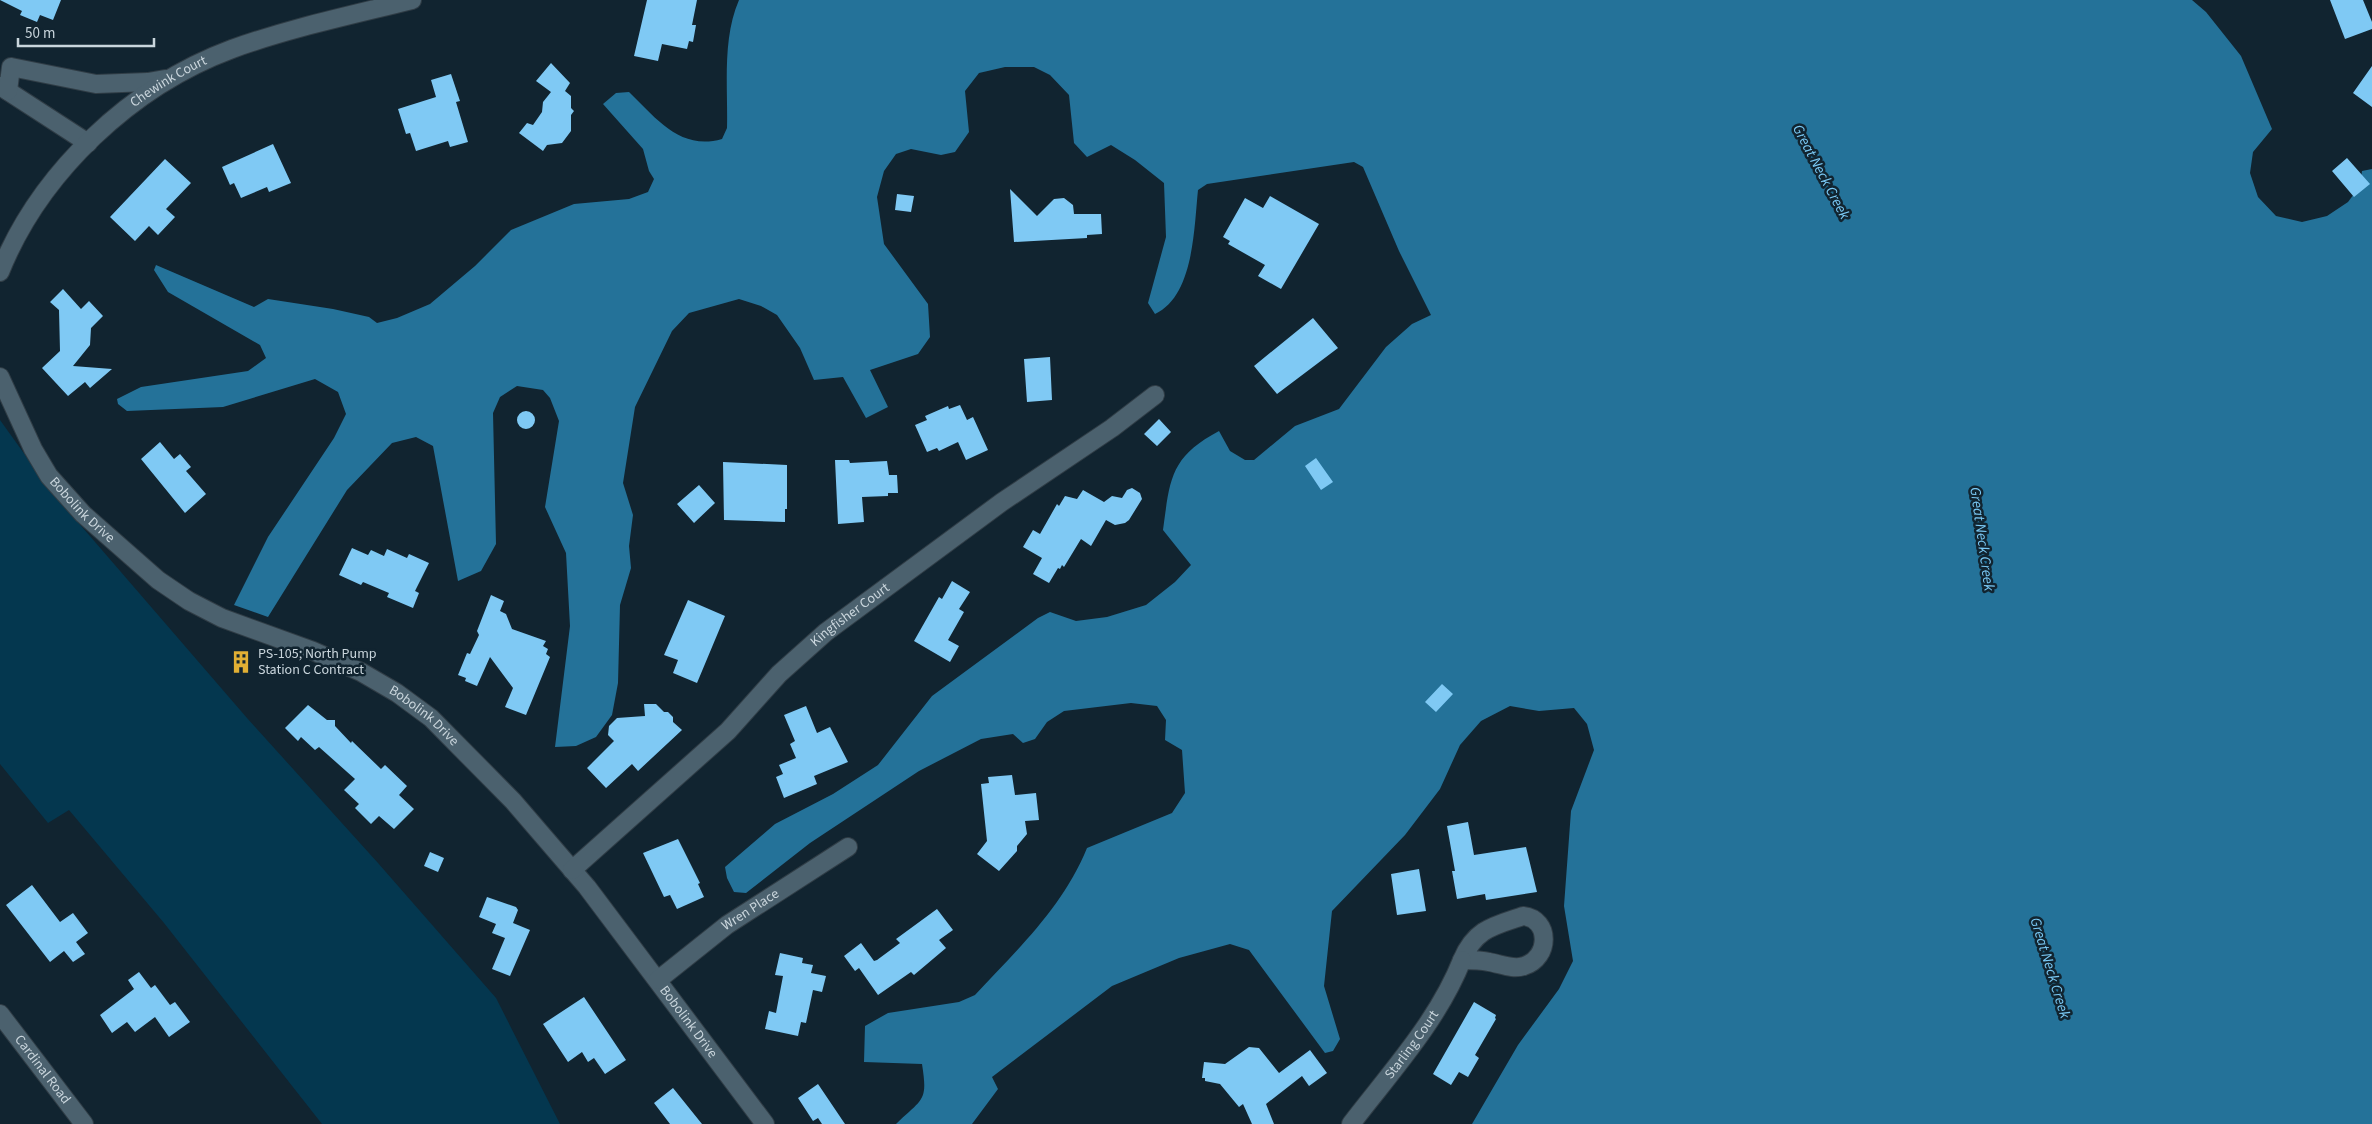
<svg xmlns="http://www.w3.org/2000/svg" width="2372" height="1124" viewBox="0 0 2372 1124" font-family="'Source Sans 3',sans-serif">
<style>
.green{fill:#04374f}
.water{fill:#247299}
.building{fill:#7fc9f4}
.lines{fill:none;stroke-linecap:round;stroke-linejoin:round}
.street-casing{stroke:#303d46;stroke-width:20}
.street{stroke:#4b616e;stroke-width:18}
.labels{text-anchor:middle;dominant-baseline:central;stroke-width:5;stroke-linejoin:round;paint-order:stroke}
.street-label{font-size:14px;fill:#c9d5dc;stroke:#112430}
.poi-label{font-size:14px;fill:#c9d5dc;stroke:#112430;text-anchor:start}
.water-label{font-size:15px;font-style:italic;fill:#7ac9f5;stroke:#112430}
</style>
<rect width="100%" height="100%" fill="#112430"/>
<path class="green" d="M 0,420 L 51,491 L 247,718 L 378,863 L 496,998 L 560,1124 L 322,1124 L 164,923 L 69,810 L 48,823 L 0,764 Z"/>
<path class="water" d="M 739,0 L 2192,0 L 2206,12 L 2241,56 L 2272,129 L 2253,152 L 2250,173 L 2258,197 L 2276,216 L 2302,222 L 2327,216 L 2348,202 L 2360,186 L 2362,171 L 2372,169 L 2372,1124 L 1472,1124 L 1518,1045 L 1559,989 L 1573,961 L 1564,906 L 1571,811 L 1594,750 L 1587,724 L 1574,708 L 1539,711 L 1510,706 L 1481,721 L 1460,745 L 1440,789 L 1405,835 L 1332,911 L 1324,986 L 1340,1039 L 1333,1051 L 1325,1053 L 1249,950 L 1230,944 L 1179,958 L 1112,986 L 992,1077 L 998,1089 L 972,1124 L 896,1124 C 923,1098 928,1102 922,1064 L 864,1062 L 865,1026 L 888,1013 L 959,1002 L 975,995 C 1018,949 1063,907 1087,848 L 1172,813 L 1185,793 L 1182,750 L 1165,740 L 1166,720 L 1157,706 L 1131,703 L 1064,711 L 1047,722 L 1035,739 L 1023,743 L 1013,734 L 981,739 L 919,771 L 810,843 L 746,893 L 734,892 L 727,878 L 725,867 L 775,824 L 833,794 L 878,765 L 932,696 L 1038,618 L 1050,612 L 1076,621 L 1107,617 L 1146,605 L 1175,582 L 1191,565 L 1163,530 C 1170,479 1170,457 1219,431 L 1230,451 L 1245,460 L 1254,460 L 1295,426 L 1339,409 L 1386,347 L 1412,324 L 1431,315 L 1399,251 L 1363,167 L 1354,162 L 1207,184 L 1198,190 C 1194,228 1194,296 1155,314 L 1148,303 L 1166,237 L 1164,183 L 1135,160 L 1111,145 L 1087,157 L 1074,143 L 1069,95 L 1050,75 L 1034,67 L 1005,67 L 979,73 L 965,91 L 969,132 L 955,152 L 941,155 L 911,149 L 896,154 L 884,171 L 877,197 L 884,244 L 928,304 L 930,337 L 918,354 L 870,370 L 888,407 L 866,418 L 843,377 L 814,380 L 800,348 L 777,315 L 761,306 L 739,299 L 689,313 L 672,331 L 635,407 L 623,483 L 633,515 L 629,546 L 631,568 L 620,605 L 618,683 L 612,715 L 596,737 L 576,746 L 555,747 L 570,626 L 566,553 L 545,507 L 559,421 L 550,398 L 543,390 L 517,386 L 500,397 L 493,413 L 496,544 L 481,571 L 458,581 L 433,446 L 416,437 L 392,443 L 347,490 L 268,617 L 234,605 L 268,537 L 334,438 L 346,414 L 338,392 L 315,379 L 223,407 L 127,411 L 118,404 L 117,399 L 141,387 L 248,371 L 266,358 L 260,345 L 168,292 L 154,270 L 156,265 L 254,307 L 268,299 L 333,309 L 369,317 L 377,323 L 397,318 L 430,304 L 475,266 L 511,230 L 574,204 L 629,199 L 648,192 L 654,179 L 649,171 L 643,149 L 603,104 L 616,93 L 629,92 C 656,118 680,151 722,139 L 727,128 C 728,87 722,39 739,0 Z"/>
<path class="building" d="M 0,0 L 61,0 L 53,20 L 40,15 L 37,22 L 20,15 L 22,11 Z
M 647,0 L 697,0 L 692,25 L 696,25 L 693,42 L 689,41 L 687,49 L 662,44 L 658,61 L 634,56 Z
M 2330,0 L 2363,0 L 2372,22 L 2372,29 L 2345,39 Z
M 551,63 L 570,83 L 565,91 L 571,96 L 571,108 L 574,111 L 571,115 L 571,131 L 562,143 L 547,145 L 543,151 L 519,133 L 527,123 L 533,125 L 542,112 L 543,102 L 551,92 L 536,81 Z
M 2372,66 L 2372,107 L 2353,93 Z
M 451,74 L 460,101 L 456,102 L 468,142 L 450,147 L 448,141 L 416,151 L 410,133 L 406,134 L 398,109 L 436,97 L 431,80 Z
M 273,144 L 291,183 L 269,192 L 267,187 L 241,198 L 234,183 L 230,185 L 222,167 Z
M 2347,158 L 2370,184 L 2354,197 L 2332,171 Z
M 165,159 L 191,183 L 166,209 L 175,217 L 158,235 L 149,226 L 135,241 L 110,217 Z
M 1010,189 L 1037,216 L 1054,199 L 1064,198 L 1073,205 L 1074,214 L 1101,214 L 1102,234 L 1087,235 L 1087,238 L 1014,242 Z
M 897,194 L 914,196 L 911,212 L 895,210 Z
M 1270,196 L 1319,224 L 1281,289 L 1258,276 L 1265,265 L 1228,244 L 1230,241 L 1223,237 L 1245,198 L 1263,208 Z
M 63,289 L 81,309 L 89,301 L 103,316 L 91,328 L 90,345 L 73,366 L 112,369 L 90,388 L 85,382 L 68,396 L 42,368 L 60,351 L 59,310 L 50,302 Z
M 1313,318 L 1338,348 L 1277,394 L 1254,366 Z
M 1050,357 L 1052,400 L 1027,402 L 1024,359 Z
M 960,405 L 967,420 L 973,417 L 988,450 L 966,460 L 958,442 L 939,451 L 937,448 L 927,452 L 915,425 L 927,420 L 925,416 L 948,406 L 949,409 Z
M517 420a9 9 0 1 1 18 0a9 9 0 1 1-18 0Z
M 1159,419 L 1171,432 L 1157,446 L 1144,434 Z
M 160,442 L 174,459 L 180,454 L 191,467 L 186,471 L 206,494 L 185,513 L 141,459 Z
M 1316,458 L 1333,482 L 1321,490 L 1305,466 Z
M 835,460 L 849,460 L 850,463 L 887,461 L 889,475 L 897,475 L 898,493 L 888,493 L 888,496 L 862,497 L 864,522 L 838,524 Z
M 723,462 L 787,465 L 787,509 L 785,509 L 785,522 L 724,520 Z
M 699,485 L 715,503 L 694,523 L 677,504 Z
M 1132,488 L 1140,493 L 1142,499 L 1129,520 L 1125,523 L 1115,525 L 1106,520 L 1091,546 L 1081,539 L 1064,567 L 1062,565 L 1060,569 L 1058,568 L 1049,583 L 1033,574 L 1042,558 L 1023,547 L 1033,530 L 1040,534 L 1057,504 L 1059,506 L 1065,496 L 1077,499 L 1083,490 L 1104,502 L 1112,496 L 1122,498 L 1127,490 Z
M 352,548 L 368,555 L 371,550 L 384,556 L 387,549 L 407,558 L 409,554 L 429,563 L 415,591 L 419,593 L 413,608 L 387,597 L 389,593 L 363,582 L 361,585 L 339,575 Z
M 952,581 L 970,592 L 959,609 L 964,612 L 948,640 L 959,646 L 950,662 L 914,641 L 939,597 L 942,599 Z
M 491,595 L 504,601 L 500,611 L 506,614 L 512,629 L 546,641 L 543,646 L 548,649 L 546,654 L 550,657 L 526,715 L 505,707 L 513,688 L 490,657 L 477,686 L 465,681 L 466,678 L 458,675 L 467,653 L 470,654 L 479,635 L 477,631 Z
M 688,600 L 725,616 L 697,683 L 673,673 L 678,660 L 664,655 Z
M 1442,684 L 1453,694 L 1436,712 L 1425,702 Z
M 644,704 L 656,704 L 664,712 L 668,712 L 673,717 L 673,722 L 682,730 L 638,771 L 632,764 L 606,788 L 587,768 L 614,741 L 608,735 L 609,726 L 617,718 L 645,716 Z
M 308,705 L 327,720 L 335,720 L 335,726 L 351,743 L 352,741 L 381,769 L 385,765 L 407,786 L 399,795 L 414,809 L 394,829 L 379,816 L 371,824 L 355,808 L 359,804 L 344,790 L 355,779 L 319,747 L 315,750 L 301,737 L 298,741 L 285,728 Z
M 806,706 L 817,733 L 830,727 L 848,762 L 814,776 L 817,784 L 784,798 L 776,777 L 783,774 L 779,765 L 796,758 L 790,744 L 795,741 L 784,715 Z
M 1012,775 L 1015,795 L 1036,793 L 1039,820 L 1025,821 L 1027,834 L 1017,846 L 1017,851 L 999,871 L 977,854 L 987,841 L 981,784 L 989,783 L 988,777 Z
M 1468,822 L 1474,855 L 1526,847 L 1537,892 L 1486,900 L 1485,894 L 1457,899 L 1452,871 L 1455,871 L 1447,826 Z
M 678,839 L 700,883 L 698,884 L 704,897 L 677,909 L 670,895 L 664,897 L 643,853 Z
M 430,852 L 444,858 L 438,872 L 424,866 Z
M 1419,869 L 1426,911 L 1397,915 L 1391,874 Z
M 32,885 L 60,922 L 73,913 L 88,933 L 76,942 L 85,954 L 73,962 L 64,951 L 50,962 L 6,905 Z
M 487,897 L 516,907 L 518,910 L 513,923 L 530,930 L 510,976 L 492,969 L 505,938 L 492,933 L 496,924 L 479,917 Z
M 937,909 L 953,930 L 939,940 L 946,948 L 914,975 L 911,972 L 878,995 L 859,968 L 855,971 L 844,956 L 861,943 L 874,961 L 877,960 L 900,943 L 896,939 Z
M 780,953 L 803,958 L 802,963 L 813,965 L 811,973 L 826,976 L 822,992 L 813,990 L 806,1023 L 801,1022 L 798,1036 L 765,1029 L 769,1011 L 776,1013 L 783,976 L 775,975 Z
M 139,972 L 151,988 L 155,985 L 170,1005 L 175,1002 L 190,1022 L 169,1037 L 155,1017 L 135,1032 L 127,1022 L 112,1033 L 100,1015 L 134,989 L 128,980 Z
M 584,997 L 626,1060 L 605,1074 L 594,1058 L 588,1062 L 582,1052 L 568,1062 L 543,1024 Z
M 1474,1002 L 1496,1015 L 1495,1018 L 1496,1019 L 1475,1055 L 1479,1058 L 1468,1077 L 1459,1072 L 1451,1085 L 1433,1074 Z
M 1249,1047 L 1259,1048 L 1279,1073 L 1310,1050 L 1327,1073 L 1309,1086 L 1302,1076 L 1266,1104 L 1274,1124 L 1252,1124 L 1243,1104 L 1239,1107 L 1220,1084 L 1205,1081 L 1205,1078 L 1202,1078 L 1204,1062 L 1225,1064 Z
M 818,1084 L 845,1124 L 822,1124 L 818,1118 L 813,1121 L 798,1098 Z
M 673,1088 L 702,1124 L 670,1124 L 654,1103 Z"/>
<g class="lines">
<defs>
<g id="street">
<path d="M 0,86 L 88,143"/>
<path d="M 8,91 L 11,67 L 96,84 L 148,82 L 165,79"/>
<path id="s1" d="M 0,272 C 40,172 132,86 232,49 C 290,28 352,15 412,0"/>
<path id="s2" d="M 0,377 L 33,449 L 49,476 L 83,514 L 158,580 L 189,601 L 222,618 L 313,651 L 361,672 L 397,693 L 431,718 L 513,801 L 587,887 L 765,1124"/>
<path id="s3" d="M 572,870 L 728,731 L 779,674 L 826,632 L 1002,502 L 1112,428 L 1155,395"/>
<path d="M 1523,916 C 1551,919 1550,958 1524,966 C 1513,970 1501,964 1489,962 C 1481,960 1471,960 1462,960 C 1475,929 1493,926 1523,916 Z"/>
<path id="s4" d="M 658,980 L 727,925 L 848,847"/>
<path id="s5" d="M 0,1014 L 84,1124"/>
<path id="s6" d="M 1351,1124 C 1390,1073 1438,1021 1462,960"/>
</g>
</defs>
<use href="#street" class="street-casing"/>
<use href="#street" class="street"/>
</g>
<defs>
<symbol id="building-bare" viewBox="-9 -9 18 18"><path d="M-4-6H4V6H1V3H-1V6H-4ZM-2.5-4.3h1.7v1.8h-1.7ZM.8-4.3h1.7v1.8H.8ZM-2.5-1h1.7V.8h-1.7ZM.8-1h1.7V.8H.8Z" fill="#e1af34" stroke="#112430" stroke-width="2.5" paint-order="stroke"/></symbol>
</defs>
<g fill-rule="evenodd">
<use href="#building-bare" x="225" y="646" width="32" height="32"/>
</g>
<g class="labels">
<g class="street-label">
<text stroke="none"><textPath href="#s1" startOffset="259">Chewink Court</textPath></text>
<text stroke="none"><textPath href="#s2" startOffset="158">Bobolink Drive</textPath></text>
<text stroke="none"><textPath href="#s3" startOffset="378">Kingfisher Court</textPath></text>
<text stroke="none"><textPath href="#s2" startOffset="562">Bobolink Drive</textPath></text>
<text stroke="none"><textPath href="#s4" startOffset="116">Wren Place</textPath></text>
<text stroke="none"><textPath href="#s2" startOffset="968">Bobolink Drive</textPath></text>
<text stroke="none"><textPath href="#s6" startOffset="100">Starling Court</textPath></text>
<text stroke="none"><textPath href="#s5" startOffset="70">Cardinal Road</textPath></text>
</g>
<g class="poi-label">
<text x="258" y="654">PS-105; North Pump<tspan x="258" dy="16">Station C Contract</tspan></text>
</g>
<g class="water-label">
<text transform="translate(1821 172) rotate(62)">Great Neck Creek</text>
<text transform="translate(1982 539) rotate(82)">Great Neck Creek</text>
<text transform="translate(2050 968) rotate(73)">Great Neck Creek</text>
</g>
</g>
<path d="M18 38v8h136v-8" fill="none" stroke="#c9d5dc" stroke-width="2.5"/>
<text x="25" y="38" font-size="15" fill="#c9d5dc" stroke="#112430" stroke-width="4" paint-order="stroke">50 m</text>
</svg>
